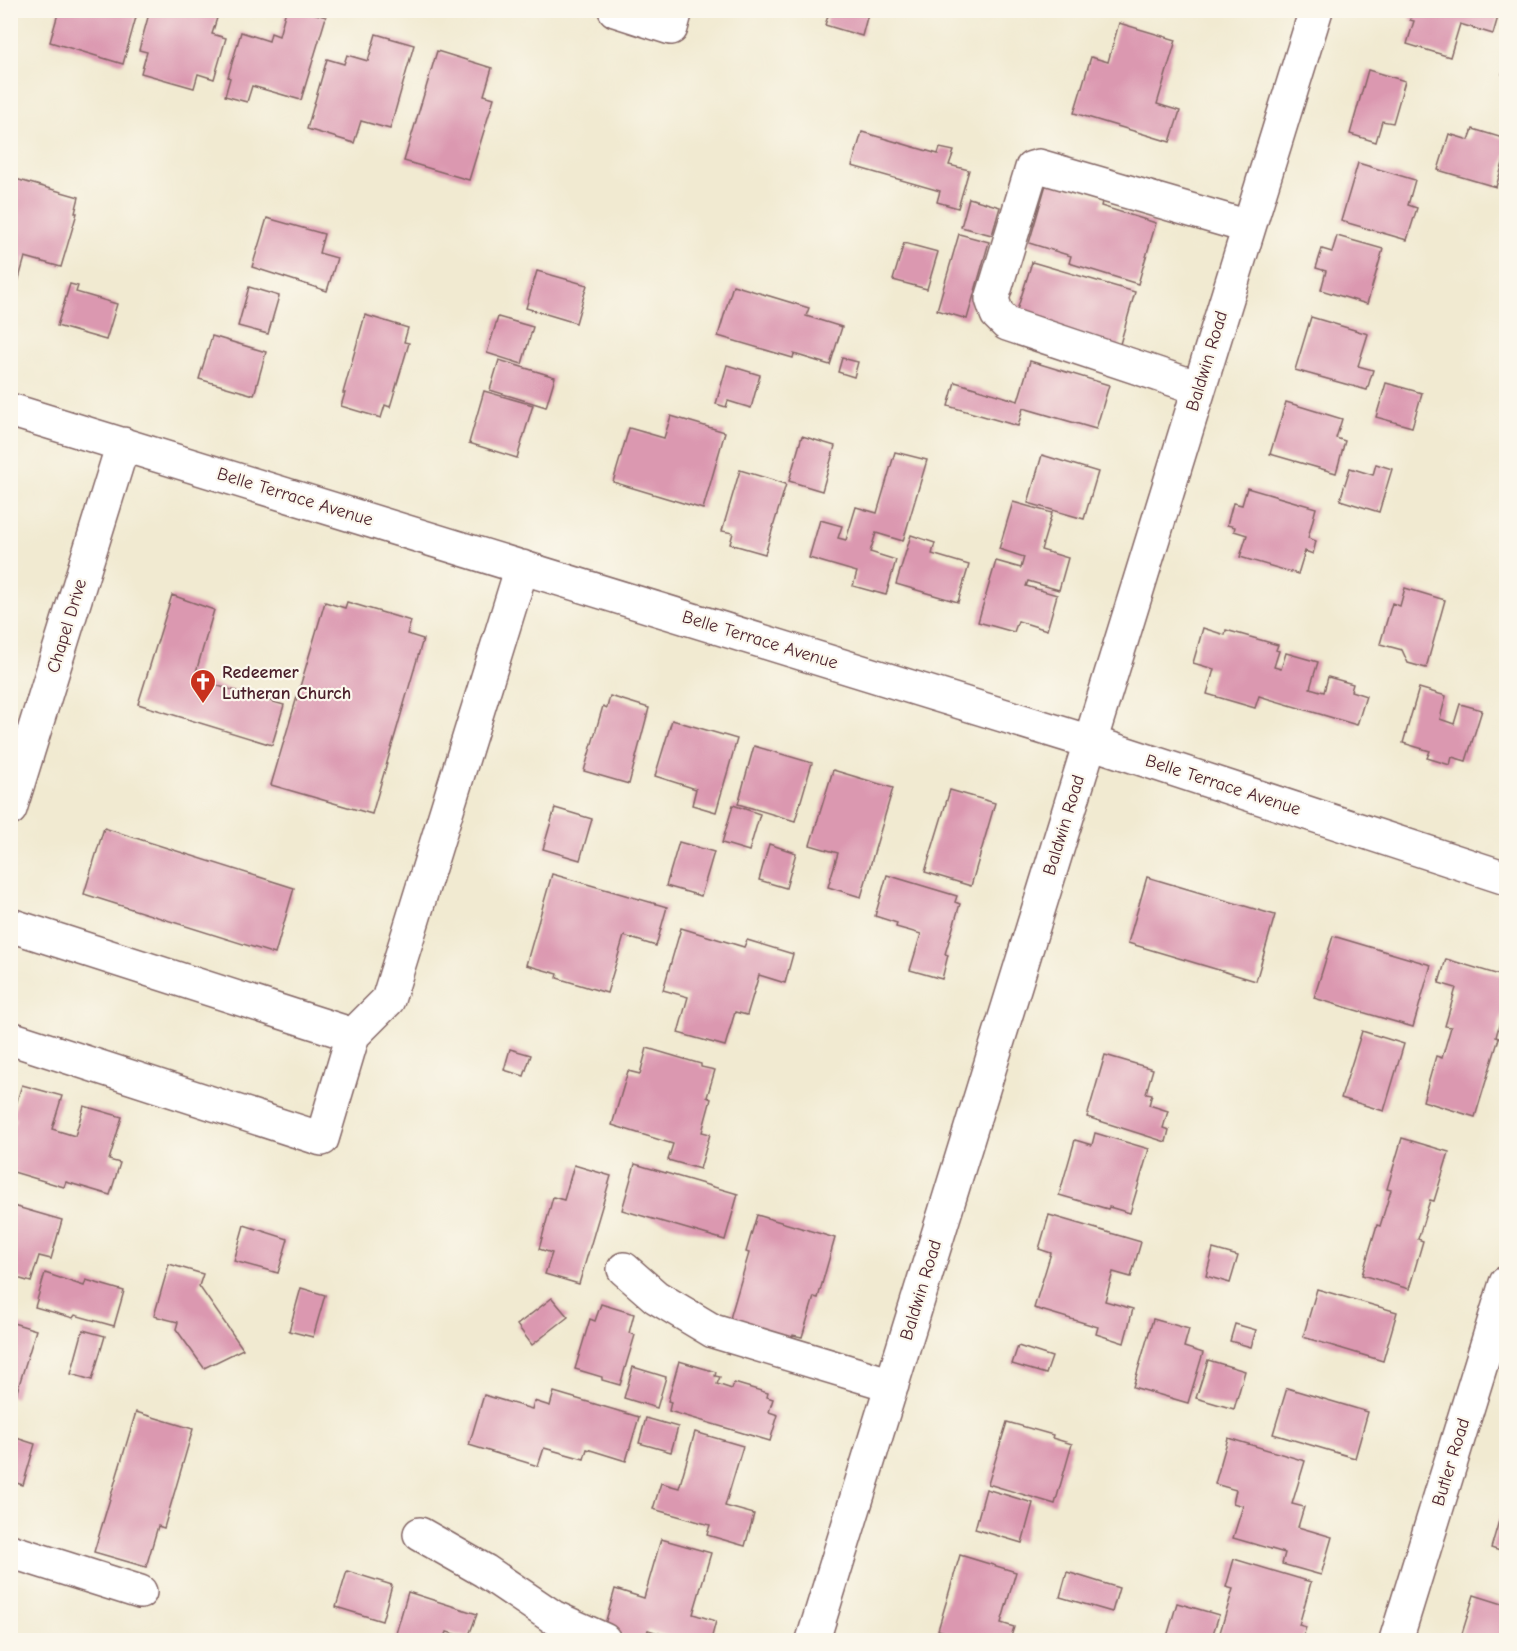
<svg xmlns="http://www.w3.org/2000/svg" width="1517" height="1651" viewBox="0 0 1517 1651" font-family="'Comic Neue',sans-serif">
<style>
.building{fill:#db98b0}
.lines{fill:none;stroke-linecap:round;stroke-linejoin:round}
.minor-casing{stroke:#846665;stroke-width:36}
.minor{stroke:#fff;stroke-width:33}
.labels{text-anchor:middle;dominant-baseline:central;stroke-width:4.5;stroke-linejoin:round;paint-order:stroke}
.street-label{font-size:18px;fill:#4a1f2b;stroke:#fbf7ec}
.poi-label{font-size:18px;font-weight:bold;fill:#4a1f2b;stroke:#fbf7ec;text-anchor:start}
</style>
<rect width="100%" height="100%" fill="#fbf7ec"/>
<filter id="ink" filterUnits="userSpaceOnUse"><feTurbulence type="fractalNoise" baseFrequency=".0167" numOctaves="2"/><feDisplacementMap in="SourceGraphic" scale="12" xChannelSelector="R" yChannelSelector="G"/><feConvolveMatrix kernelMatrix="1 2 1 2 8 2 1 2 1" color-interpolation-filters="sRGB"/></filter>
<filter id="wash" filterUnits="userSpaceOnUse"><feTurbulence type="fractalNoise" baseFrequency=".008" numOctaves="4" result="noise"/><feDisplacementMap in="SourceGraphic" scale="24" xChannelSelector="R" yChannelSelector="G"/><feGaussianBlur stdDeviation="1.35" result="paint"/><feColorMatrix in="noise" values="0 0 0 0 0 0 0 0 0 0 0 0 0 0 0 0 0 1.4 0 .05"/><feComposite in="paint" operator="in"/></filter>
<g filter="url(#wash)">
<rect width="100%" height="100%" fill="#f1ead1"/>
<g id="blocks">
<path class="building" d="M 59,10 L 138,10 L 123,64 L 50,42 Z
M 150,10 L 190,10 L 217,18 L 212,34 L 226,38 L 214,79 L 198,74 L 194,88 L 141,73 L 147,52 L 139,50 Z
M 286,10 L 303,10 L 326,17 L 301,100 L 252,86 L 247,102 L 225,96 L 230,78 L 228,77 L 241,32 L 269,41 L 271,33 L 279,36 Z
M 830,10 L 869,10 L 862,36 L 825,25 Z
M 1413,10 L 1500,10 L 1493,34 L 1460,24 L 1450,57 L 1407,44 L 1414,21 L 1410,20 Z
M 1119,23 L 1176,40 L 1157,104 L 1180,111 L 1170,142 L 1074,113 L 1091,57 L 1108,62 Z
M 376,34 L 414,45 L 390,129 L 361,121 L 354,143 L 307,129 L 327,59 L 344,64 L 347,55 L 368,61 Z
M 437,51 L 492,68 L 484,95 L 494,98 L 469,180 L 404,161 Z
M 1506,62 L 1506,76 L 1502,74 Z
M 1368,70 L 1405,81 L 1393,123 L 1382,121 L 1376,142 L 1350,134 Z
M 1473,129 L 1506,139 L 1506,153 L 1496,187 L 1438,170 L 1449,134 L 1469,140 Z
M 862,132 L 938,154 L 940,148 L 954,151 L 949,165 L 969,170 L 958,208 L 937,202 L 940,191 L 852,166 Z
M 1358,163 L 1415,180 L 1408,205 L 1417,208 L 1407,240 L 1341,221 Z
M 12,178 L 79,197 L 75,213 L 77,213 L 61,267 L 25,257 L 15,293 L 10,292 Z
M 1047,181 L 1103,198 L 1101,206 L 1156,223 L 1138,284 L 1069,263 L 1071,256 L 1029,243 Z
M 969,198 L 1000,207 L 992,235 L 961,227 Z
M 267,218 L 324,234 L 319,253 L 337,258 L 327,291 L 252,267 Z
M 959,234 L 989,242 L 967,319 L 937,310 Z
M 1337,236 L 1383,249 L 1367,304 L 1321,290 L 1326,271 L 1316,268 L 1322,249 L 1332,252 Z
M 904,243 L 938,252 L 927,289 L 893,280 Z
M 1032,262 L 1135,292 L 1118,351 L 1014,320 Z
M 537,271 L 587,285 L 576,323 L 526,308 Z
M 70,284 L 78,286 L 76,292 L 117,304 L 106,340 L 57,326 Z
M 733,285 L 809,308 L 806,316 L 842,327 L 830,365 L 794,354 L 793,358 L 718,336 Z
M 249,287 L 279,296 L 268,334 L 238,326 Z
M 365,315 L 408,328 L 404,342 L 409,343 L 390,407 L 385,405 L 381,418 L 341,406 L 345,393 L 343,393 Z
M 498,317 L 533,327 L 522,364 L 487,353 Z
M 1311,317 L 1368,334 L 1358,366 L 1373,370 L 1367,390 L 1295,370 Z
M 212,336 L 266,352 L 254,395 L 199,379 Z
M 842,358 L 858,362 L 854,377 L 838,372 Z
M 499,360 L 555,377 L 546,407 L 490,390 Z
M 1030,361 L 1109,385 L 1096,429 L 1023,408 L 1018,426 L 948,406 L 955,382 L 1018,401 Z
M 727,365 L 760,375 L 751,408 L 728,401 L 726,407 L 716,404 Z
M 1386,383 L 1422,393 L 1412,427 L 1376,417 Z
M 484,391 L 533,405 L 517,458 L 469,443 Z
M 1286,402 L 1342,419 L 1336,438 L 1345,441 L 1336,473 L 1270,454 Z
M 671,416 L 725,432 L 703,509 L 613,482 L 629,428 L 664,438 Z
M 802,436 L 835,446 L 822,491 L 789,481 Z
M 895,452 L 927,460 L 903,541 L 876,533 L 870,552 L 896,560 L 886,595 L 853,586 L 857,572 L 809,558 L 820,520 L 842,526 L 838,538 L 846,540 L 856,507 L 877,513 Z
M 1042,455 L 1098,472 L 1084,519 L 1028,503 Z
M 1376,464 L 1392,469 L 1379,512 L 1340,500 L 1350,468 L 1373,475 Z
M 740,470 L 786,484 L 765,554 L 730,544 L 733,533 L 722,531 Z
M 1247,488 L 1316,508 L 1308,538 L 1316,541 L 1313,554 L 1305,551 L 1298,574 L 1240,557 L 1247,535 L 1234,531 L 1235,527 L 1227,525 L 1233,503 L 1242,505 Z
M 1013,502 L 1052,513 L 1041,550 L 1068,558 L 1059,590 L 1028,581 L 1026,586 L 1057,595 L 1047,630 L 1018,621 L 1014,632 L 978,622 L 996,561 L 1021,568 L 1024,557 L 999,549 Z
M 911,535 L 935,543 L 932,554 L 969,565 L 958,602 L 896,584 Z
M 1405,588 L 1445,600 L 1426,668 L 1408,663 L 1402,650 L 1380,644 L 1392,603 L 1400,606 Z
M 172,595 L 214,610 L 194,679 L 284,705 L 272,745 L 138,704 Z
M 325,602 L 345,608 L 347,602 L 411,621 L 407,634 L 423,639 L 372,814 L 271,785 Z
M 1203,628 L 1225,635 L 1226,630 L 1278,645 L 1276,650 L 1279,651 L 1274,667 L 1281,669 L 1286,653 L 1318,662 L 1310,688 L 1324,692 L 1328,677 L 1353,684 L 1351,691 L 1366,696 L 1357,725 L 1259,696 L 1255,708 L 1207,694 L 1214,669 L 1193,663 Z
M 1419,688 L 1446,696 L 1440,719 L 1454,724 L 1460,704 L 1482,710 L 1466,761 L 1452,757 L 1450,765 L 1427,758 L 1430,751 L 1403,743 Z
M 610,696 L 649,708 L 629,784 L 584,771 L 603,706 L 607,708 Z
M 672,720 L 737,739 L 716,812 L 692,805 L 696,789 L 655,776 Z
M 754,746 L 812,763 L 795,821 L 738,804 Z
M 833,770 L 893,788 L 861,897 L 828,887 L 838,853 L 810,845 Z
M 950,790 L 995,803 L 971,886 L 925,872 Z
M 733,805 L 760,814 L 749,851 L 722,843 Z
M 555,808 L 592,819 L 580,860 L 543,849 Z
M 104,828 L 294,888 L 275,954 L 84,894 Z
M 679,842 L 714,852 L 701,896 L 666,886 Z
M 769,844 L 796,853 L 786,888 L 759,880 Z
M 552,874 L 667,907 L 656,946 L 624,936 L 607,993 L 557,978 L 558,974 L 526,965 Z
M 887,875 L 957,896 L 955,902 L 960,904 L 945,954 L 948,955 L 942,979 L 910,970 L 921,934 L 896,927 L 897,923 L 875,916 Z
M 1147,877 L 1275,915 L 1256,981 L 1128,943 Z
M 681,928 L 744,947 L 747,940 L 793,954 L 785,983 L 759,975 L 747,1015 L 735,1012 L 725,1046 L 678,1033 L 688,997 L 663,990 Z
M 1333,936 L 1431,965 L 1413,1027 L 1314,998 Z
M 1446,959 L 1506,977 L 1506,1015 L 1502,1014 L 1496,1037 L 1499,1038 L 1475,1117 L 1423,1101 L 1436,1056 L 1442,1058 L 1451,1027 L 1445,1026 L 1456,988 L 1439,983 Z
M 1362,1031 L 1404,1044 L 1384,1111 L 1341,1098 Z
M 647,1048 L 701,1064 L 701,1067 L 715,1070 L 707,1097 L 711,1099 L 702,1132 L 710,1134 L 700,1169 L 668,1160 L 673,1144 L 612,1125 L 628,1071 L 640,1074 Z
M 510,1049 L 531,1055 L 524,1076 L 504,1070 Z
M 1105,1055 L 1153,1069 L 1146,1093 L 1152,1094 L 1149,1105 L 1168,1111 L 1163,1128 L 1169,1130 L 1166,1142 L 1087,1117 Z
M 22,1085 L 62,1096 L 52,1129 L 75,1136 L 84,1106 L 122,1117 L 109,1160 L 120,1163 L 110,1195 L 66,1182 L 64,1187 L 10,1171 L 10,1139 L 16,1118 L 12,1117 Z
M 1095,1133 L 1149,1149 L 1130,1213 L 1109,1207 L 1108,1209 L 1059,1195 L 1075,1140 L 1092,1145 Z
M 1402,1138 L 1449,1152 L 1434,1201 L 1430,1200 L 1418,1239 L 1423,1241 L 1409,1289 L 1362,1275 L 1377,1225 L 1380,1226 L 1391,1190 L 1387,1189 Z
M 635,1164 L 738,1194 L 725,1240 L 622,1210 Z
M 574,1165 L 611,1176 L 579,1284 L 545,1274 L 552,1253 L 539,1249 L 553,1197 L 564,1200 Z
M 10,1205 L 62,1220 L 51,1259 L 39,1256 L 31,1282 L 10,1276 Z
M 757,1215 L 835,1238 L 818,1298 L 814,1297 L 802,1337 L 793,1335 L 789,1345 L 729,1322 L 749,1253 L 746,1252 Z
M 1049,1215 L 1141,1242 L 1131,1277 L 1113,1272 L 1105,1301 L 1133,1309 L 1124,1343 L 1096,1334 L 1098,1327 L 1034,1308 L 1051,1253 L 1039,1249 Z
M 244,1225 L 288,1239 L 278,1273 L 234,1261 Z
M 1213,1249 L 1238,1256 L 1230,1283 L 1206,1276 Z
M 169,1264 L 203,1274 L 199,1286 L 243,1349 L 204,1368 L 176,1329 L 178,1322 L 154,1316 Z
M 45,1273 L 84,1286 L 86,1280 L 124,1291 L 114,1326 L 75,1315 L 73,1318 L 35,1307 Z
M 301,1288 L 325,1295 L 313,1337 L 289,1331 Z
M 1317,1289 L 1397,1312 L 1383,1361 L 1303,1337 Z
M 552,1298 L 568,1317 L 532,1345 L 517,1325 Z
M 601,1304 L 634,1314 L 629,1333 L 635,1335 L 620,1385 L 602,1380 L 602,1377 L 575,1369 L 590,1319 L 595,1321 Z
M 1153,1319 L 1189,1329 L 1184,1347 L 1203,1353 L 1188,1403 L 1133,1387 Z
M 10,1322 L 36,1330 L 15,1398 L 10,1396 Z
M 1235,1324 L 1256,1330 L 1251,1347 L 1230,1341 Z
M 83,1330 L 105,1336 L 92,1380 L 71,1374 Z
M 1018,1346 L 1052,1357 L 1046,1374 L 1012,1364 Z
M 1208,1360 L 1245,1371 L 1234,1409 L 1196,1398 Z
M 679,1361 L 716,1372 L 715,1376 L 720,1377 L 717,1384 L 732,1389 L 734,1383 L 768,1393 L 767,1397 L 773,1399 L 769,1412 L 778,1415 L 770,1441 L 669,1411 L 671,1402 L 668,1401 Z
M 633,1367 L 666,1377 L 657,1408 L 624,1398 Z
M 1287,1388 L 1368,1412 L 1355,1458 L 1273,1434 Z
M 554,1392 L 639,1417 L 626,1461 L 587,1449 L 584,1459 L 544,1448 L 538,1466 L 469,1445 L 484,1395 L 532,1409 L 534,1401 L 550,1406 Z
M 136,1412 L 193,1429 L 164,1528 L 158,1526 L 146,1567 L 94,1552 Z
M 646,1418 L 678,1427 L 671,1452 L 639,1443 Z
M 1007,1422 L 1053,1435 L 1052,1438 L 1072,1444 L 1055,1504 L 988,1484 Z
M 695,1432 L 743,1446 L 725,1506 L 754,1514 L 745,1546 L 707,1535 L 710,1525 L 653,1509 L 661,1483 L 679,1488 Z
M 10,1436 L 35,1444 L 23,1485 L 10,1481 Z
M 1228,1438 L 1305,1461 L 1292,1504 L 1304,1507 L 1298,1527 L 1332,1537 L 1321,1575 L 1282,1564 L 1285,1553 L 1233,1538 L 1243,1506 L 1233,1503 L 1236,1490 L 1215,1484 Z
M 986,1489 L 1033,1503 L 1022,1543 L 975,1529 Z
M 1506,1497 L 1506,1553 L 1491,1548 Z
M 661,1539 L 711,1553 L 693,1614 L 716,1621 L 711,1640 L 674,1640 L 675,1638 L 648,1630 L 644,1640 L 635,1640 L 603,1631 L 615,1589 L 644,1598 Z
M 960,1555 L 1016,1572 L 1001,1623 L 1014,1627 L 1010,1640 L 975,1640 L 938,1630 Z
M 1234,1559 L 1311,1582 L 1299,1625 L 1306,1627 L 1302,1640 L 1237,1640 L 1219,1636 L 1233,1589 L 1226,1587 Z
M 347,1571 L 392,1585 L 382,1621 L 336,1607 Z
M 1067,1572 L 1119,1588 L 1112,1612 L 1060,1597 Z
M 408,1592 L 477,1614 L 468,1638 L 447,1632 L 444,1640 L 394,1640 Z
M 1474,1595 L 1506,1605 L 1506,1626 L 1502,1640 L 1460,1640 Z
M 1177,1603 L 1219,1615 L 1211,1640 L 1166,1640 Z"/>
</g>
</g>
<g filter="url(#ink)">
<use href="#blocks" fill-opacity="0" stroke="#846665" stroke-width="1.5"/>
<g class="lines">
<defs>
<path id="minor" d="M 615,10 L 671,28 L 676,10
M 1199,388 L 1007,324 L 997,314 L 992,299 L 1032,168 L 1039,166 L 1249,227
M 10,410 L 1090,742 L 1506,878
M 10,809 L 123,444
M 10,925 L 353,1035 L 322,1139 L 10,1038
M 353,1035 L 388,1000 L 522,567
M 624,1269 L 656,1297 L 713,1331 L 892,1385
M 420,1534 L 485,1571 L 553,1617 L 604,1640
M 10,1551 L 140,1592
M 813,1640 L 1316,10
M 1396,1640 L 1506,1283"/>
</defs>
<use href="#minor" class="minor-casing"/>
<use href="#minor" class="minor"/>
</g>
</g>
<defs>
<symbol id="church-pin" viewBox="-11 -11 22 30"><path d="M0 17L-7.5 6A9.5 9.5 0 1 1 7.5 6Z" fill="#c8321e" stroke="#fbf7ec"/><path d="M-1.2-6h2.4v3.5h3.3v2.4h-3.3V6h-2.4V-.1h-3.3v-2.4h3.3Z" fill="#fff"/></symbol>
</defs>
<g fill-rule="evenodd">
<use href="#church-pin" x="188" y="667" width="30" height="40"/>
</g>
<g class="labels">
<g class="street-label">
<text transform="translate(1207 361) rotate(-73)">Baldwin Road</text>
<text transform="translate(295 497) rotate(17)">Belle Terrace Avenue</text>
<text transform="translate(67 626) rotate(-73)">Chapel Drive</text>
<text transform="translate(760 640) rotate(17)">Belle Terrace Avenue</text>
<text transform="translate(1223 785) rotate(18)">Belle Terrace Avenue</text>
<text transform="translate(1064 825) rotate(-73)">Baldwin Road</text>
<text transform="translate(921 1290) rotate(-73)">Baldwin Road</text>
<text transform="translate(1451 1462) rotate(-73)">Butler Road</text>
</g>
<g class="poi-label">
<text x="222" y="672">Redeemer<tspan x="222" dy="21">Lutheran Church</tspan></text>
</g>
</g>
<rect width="1517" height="1651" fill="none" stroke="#fbf7ec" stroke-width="36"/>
</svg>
